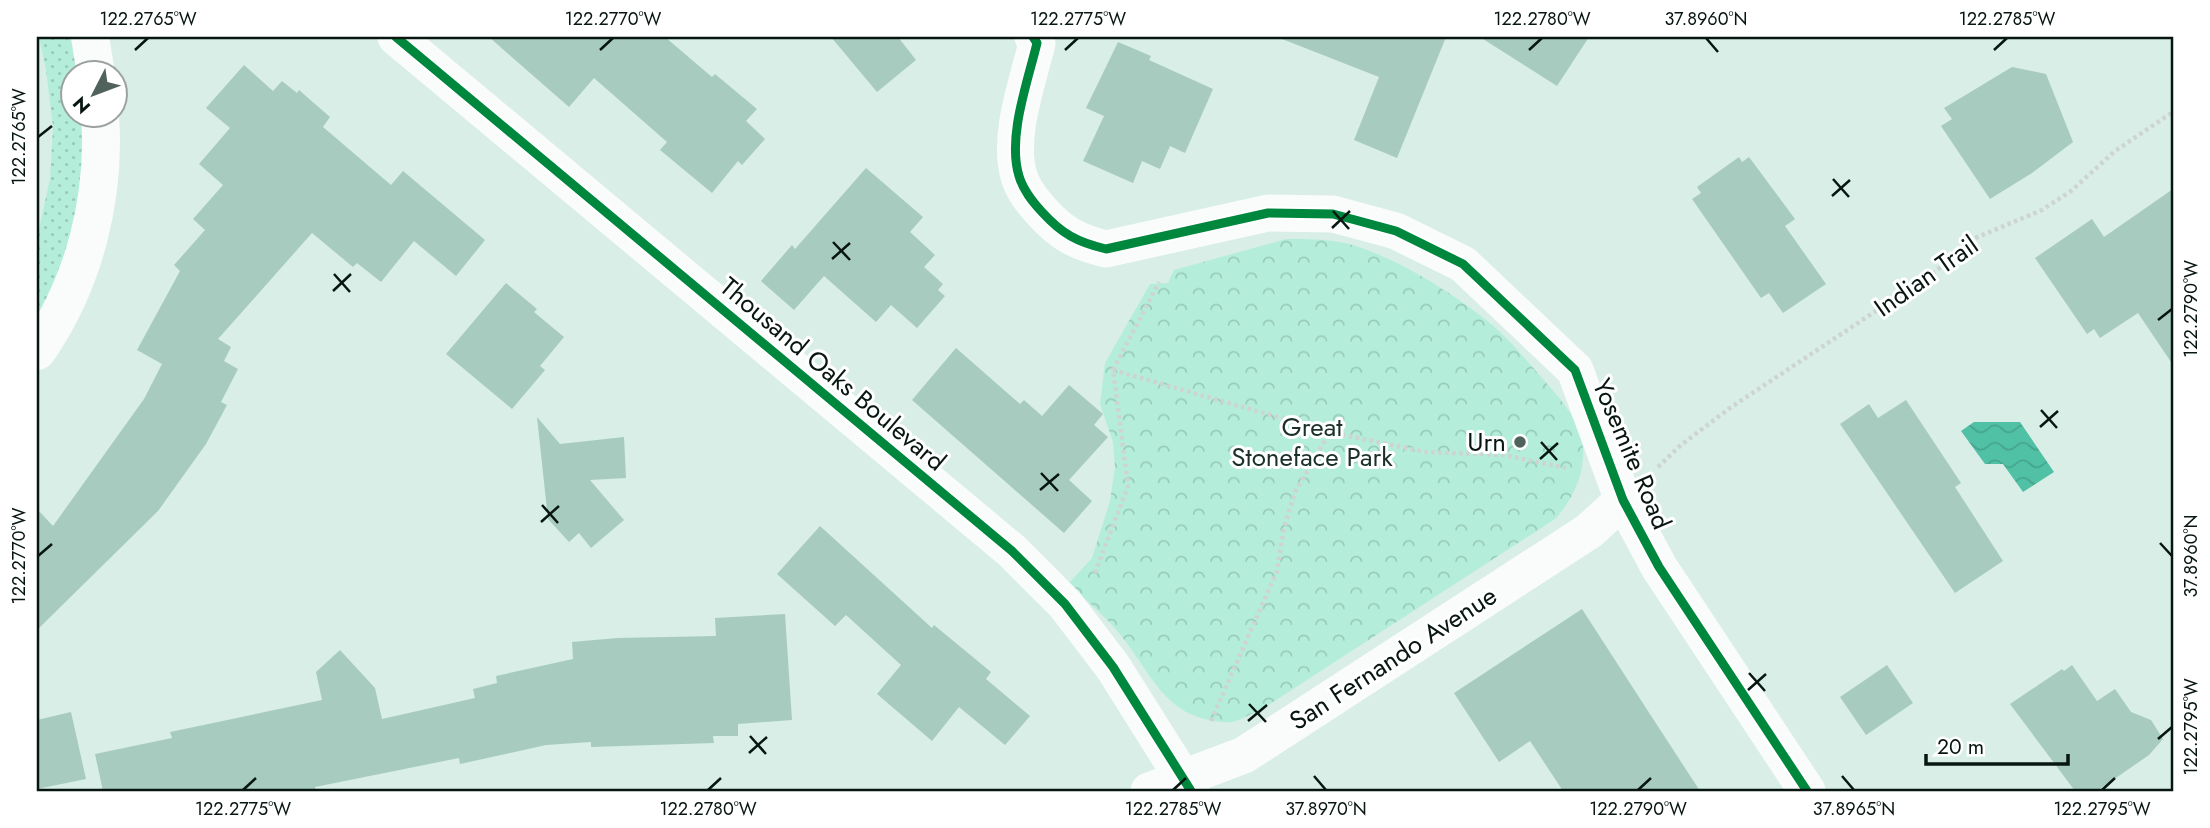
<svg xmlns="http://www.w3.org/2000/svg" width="2210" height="828" viewBox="0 0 2210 828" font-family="Jost,sans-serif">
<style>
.park{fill:url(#park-crowns)}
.garden{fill:url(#garden-dots)}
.water{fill:url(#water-waves)}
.building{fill:#a8cbc0}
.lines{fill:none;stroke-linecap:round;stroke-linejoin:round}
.path{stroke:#ced4d2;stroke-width:4.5;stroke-dasharray:3.5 3.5;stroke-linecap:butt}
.minor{stroke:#f9fcfb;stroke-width:37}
.secondary{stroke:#f9fcfb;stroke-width:38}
.cycleway-casing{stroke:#fff;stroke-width:13}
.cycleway{stroke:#00873e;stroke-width:9}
.ticks{fill:none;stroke:#071611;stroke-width:2.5}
.poi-dot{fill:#50625c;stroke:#fff;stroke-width:2.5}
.labels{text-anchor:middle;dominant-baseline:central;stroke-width:6;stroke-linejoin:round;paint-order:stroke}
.street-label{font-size:26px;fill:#071611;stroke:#fff}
.park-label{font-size:26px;fill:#1a3029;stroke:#fff}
.poi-label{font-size:26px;fill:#071611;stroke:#fff;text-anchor:end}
.neatline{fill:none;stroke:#071611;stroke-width:2.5}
.ticks-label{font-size:18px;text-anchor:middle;fill:#071611}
</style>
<defs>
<pattern id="park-crowns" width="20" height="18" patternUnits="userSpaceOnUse" patternTransform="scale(1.75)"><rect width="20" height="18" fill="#b4eeda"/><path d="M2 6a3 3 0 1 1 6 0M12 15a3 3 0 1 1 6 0" fill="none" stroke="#99cbba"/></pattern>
<pattern id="garden-dots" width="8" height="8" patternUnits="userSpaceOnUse" patternTransform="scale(1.75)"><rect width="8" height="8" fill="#b4eeda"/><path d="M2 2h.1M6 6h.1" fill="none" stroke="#99cbba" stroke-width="1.8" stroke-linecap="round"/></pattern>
<pattern id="water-waves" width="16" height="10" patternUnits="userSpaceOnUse" patternTransform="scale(1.75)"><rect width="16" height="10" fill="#51c1a6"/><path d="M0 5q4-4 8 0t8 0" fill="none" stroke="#45a58e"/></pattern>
</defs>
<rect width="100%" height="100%" fill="#d8eee6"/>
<path class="park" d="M 1286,239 C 1306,239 1326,239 1345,243 C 1392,255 1448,290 1486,320 C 1507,336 1524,358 1542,378 C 1555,393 1572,411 1579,430 C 1591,459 1576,497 1555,519 L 1267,706 C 1256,711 1244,719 1232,722 C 1224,723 1213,721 1205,719 C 1166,710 1151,676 1129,646 C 1112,622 1090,603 1068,584 L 1092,558 L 1110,501 L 1115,467 L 1113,442 L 1100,404 L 1105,363 L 1150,284 L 1168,283 L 1174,270 Z"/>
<path class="garden" d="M 39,37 L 74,37 L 80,73 L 74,74 L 74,116 L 85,116 L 87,126 L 72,243 L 37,324 L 37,238 L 50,179 L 53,127 L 46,70 Z"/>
<path class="water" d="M 1974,422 L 2020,422 L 2054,472 L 2023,492 L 2003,464 L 1985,464 L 1961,431 Z"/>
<path class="building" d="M 489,37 L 665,37 L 712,77 L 715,74 L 757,109 L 746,121 L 765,139 L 742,165 L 738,161 L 712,193 L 660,150 L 667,142 L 594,78 L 569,107 Z
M 831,37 L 898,37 L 916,60 L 877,92 Z
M 1283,37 L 1446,37 L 1397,158 L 1354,140 L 1379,77 L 1282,39 Z
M 1480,37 L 1589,37 L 1557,86 Z
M 1118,42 L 1151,56 L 1149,60 L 1213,89 L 1185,153 L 1170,146 L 1160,169 L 1142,161 L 1133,183 L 1083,161 L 1104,116 L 1086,108 Z
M 244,65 L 273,91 L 282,81 L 297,93 L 299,90 L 330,117 L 323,127 L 391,185 L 403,171 L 485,240 L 456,276 L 414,241 L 381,282 L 357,263 L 353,267 L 312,233 L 218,339 L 231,347 L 224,361 L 238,369 L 221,402 L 227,405 L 206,444 L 158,511 L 37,630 L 37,509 L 53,526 L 144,399 L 162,364 L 137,350 L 180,271 L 174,265 L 205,230 L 193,219 L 223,185 L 199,164 L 230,128 L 206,108 Z
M 2012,67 L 2046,74 L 2073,142 L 2032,173 L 1990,199 L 1941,126 L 1952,119 L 1944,108 Z
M 1739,157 L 1742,162 L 1749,157 L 1795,219 L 1785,226 L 1826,284 L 1783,313 L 1769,293 L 1761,298 L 1692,199 L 1701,193 L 1697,187 Z
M 866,168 L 923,217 L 910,232 L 935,255 L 924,267 L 943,284 L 938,290 L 945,296 L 917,328 L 891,305 L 876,322 L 824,276 L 794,310 L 761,281 L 792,245 L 795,249 Z
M 2173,189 L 2173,365 L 2138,313 L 2100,338 L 2094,329 L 2087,334 L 2035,258 L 2092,219 L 2104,237 Z
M 506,283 L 537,309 L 534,312 L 564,337 L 540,366 L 545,370 L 512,409 L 446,354 Z
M 956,348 L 1020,404 L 1024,400 L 1042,416 L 1069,385 L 1103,414 L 1094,425 L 1108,437 L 1069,480 L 1092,501 L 1064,533 L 912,400 Z
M 1906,400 L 1961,483 L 1955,487 L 2003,561 L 1955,593 L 1840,424 L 1869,404 L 1878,418 Z
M 537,417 L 560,444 L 624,437 L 626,478 L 590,480 L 624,520 L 591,548 L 579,533 L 569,542 L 548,519 Z
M 820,526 L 932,628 L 934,625 L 991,672 L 986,679 L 1030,716 L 1005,745 L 959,707 L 932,741 L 877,694 L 901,665 L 846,615 L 835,626 L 777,574 Z
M 1582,609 L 1646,708 L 1700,791 L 1563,791 L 1530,741 L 1499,762 L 1454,693 Z
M 785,614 L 792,720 L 738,724 L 738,736 L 713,736 L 714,743 L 591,747 L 591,742 L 546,745 L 460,764 L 459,758 L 315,787 L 316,791 L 103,791 L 95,754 L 172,738 L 170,732 L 322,700 L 316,672 L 340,650 L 375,688 L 382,719 L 475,698 L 473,689 L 497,683 L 496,676 L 573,659 L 572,642 L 617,638 L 716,636 L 715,618 Z
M 1887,665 L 1913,703 L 1866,735 L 1840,697 Z
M 2072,665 L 2097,701 L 2115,689 L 2131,712 L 2151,720 L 2163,739 L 2149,755 L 2097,791 L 2075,791 L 2010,704 L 2062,669 L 2064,671 Z
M 71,712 L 86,779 L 37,789 L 37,720 Z"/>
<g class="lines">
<path class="path" d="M 1113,370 L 1330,432 L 1425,452 L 1504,455 L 1566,468
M 1658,467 L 1681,445 L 1730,408 L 1936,271 L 1973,239 L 2042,210 L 2071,191 L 2115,151 L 2173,112
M 1095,573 L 1128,486 L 1113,370 L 1159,282
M 1211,721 L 1277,571 L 1284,527 L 1295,492 L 1330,432"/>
<path class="minor" d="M 396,37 L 1012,551 L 1065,604 L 1113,667 L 1191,791
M 1033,37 L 1037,43 C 1028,81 1007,137 1019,176 C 1023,190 1032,201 1042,212 C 1062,234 1077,242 1106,249 L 1268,213 L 1333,214 L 1396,231 L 1463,264 L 1575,370 L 1623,500 L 1659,567 L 1807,791
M 1149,791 L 1244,755 L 1589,531 L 1623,500"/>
<path class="secondary" d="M 90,37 L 96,74
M 37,351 C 84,284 106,197 100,116"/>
<defs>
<path id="cycleway" d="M 396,37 L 1012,551 L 1065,604 L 1113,667 L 1191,791
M 1033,37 L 1037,43 C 1028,81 1007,137 1019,176 C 1023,190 1032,201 1042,212 C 1062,234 1077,242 1106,249 L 1268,213 L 1333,214 L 1396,231 L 1463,264 L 1575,370 L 1623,500 L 1659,567 L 1807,791"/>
</defs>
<use href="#cycleway" class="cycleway-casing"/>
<use href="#cycleway" class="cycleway"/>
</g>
<path class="ticks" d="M 1706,38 L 1718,52M 135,50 L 148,38M 600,50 L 613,38M 1065,50 L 1078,38M 1529,50 L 1542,38M 1994,50 L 2007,38M 38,137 L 52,126M 1833,179 L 1849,197M 1832,196 L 1850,180M 1333,211 L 1349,229M 1332,228 L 1350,211M 833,242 L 850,260M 832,259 L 850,243M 334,274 L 350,292M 333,291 L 351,274M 2158,320 L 2172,309M 2041,410 L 2057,428M 2040,427 L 2058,411M 1541,442 L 1557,460M 1540,459 L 1558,443M 1041,473 L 1058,491M 1040,490 L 1059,474M 542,505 L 558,523M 541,522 L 559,506M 2160,543 L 2172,556M 38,556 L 52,544M 1749,673 L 1765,691M 1748,690 L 1766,674M 1249,704 L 1266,722M 1248,721 L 1267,705M 750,736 L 766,754M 2158,739 L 2172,727M 749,753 L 767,737M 1314,776 L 1326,790M 1842,776 L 1854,790M 243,790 L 256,778M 708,790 L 721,778M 1173,790 L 1186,778M 1638,790 L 1651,778M 2102,790 L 2115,778"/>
<circle class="poi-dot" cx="1520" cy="442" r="7"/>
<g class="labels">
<g class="street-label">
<text transform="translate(1926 276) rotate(-35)">Indian Trail</text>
<text transform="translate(833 374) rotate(40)">Thousand Oaks Boulevard</text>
<text transform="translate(1632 454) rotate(67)">Yosemite Road</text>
<text transform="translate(1393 658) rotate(-33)">San Fernando Avenue</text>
</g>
<g class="park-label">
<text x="1312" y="427">Great<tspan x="1312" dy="30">Stoneface Park</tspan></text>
</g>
<g class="poi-label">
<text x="1506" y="442">Urn</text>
</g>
</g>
<rect width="2210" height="828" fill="none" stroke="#ffffff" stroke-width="77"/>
<g transform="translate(94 94) rotate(228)"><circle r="33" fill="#ffffff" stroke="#9ca2a0" stroke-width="2"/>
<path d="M0-5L12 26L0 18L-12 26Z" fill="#50625c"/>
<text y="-10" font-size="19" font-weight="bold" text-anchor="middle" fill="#071611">N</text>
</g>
<path d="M1926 754v10h142v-10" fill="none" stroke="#071611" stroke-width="3.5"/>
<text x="1937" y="754" font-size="21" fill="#071611" stroke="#ffffff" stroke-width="5" paint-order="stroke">20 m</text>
<rect x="38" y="38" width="2134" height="752" class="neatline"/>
<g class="ticks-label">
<text x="148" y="25">122.2765°W</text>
<text x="613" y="25">122.2770°W</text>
<text x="1078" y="25">122.2775°W</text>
<text x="1542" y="25">122.2780°W</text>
<text x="1706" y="25">37.8960°N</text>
<text x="2007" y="25">122.2785°W</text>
<text transform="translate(19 137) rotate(-90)" y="6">122.2765°W</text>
<text transform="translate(2191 309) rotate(-90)" y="6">122.2790°W</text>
<text transform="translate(2191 556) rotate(-90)" y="6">37.8960°N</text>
<text transform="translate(19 556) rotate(-90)" y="6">122.2770°W</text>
<text transform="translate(2191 727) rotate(-90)" y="6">122.2795°W</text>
<text x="243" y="815">122.2775°W</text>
<text x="708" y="815">122.2780°W</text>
<text x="1173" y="815">122.2785°W</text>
<text x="1326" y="815">37.8970°N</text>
<text x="1638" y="815">122.2790°W</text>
<text x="1854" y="815">37.8965°N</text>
<text x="2102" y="815">122.2795°W</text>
</g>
</svg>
